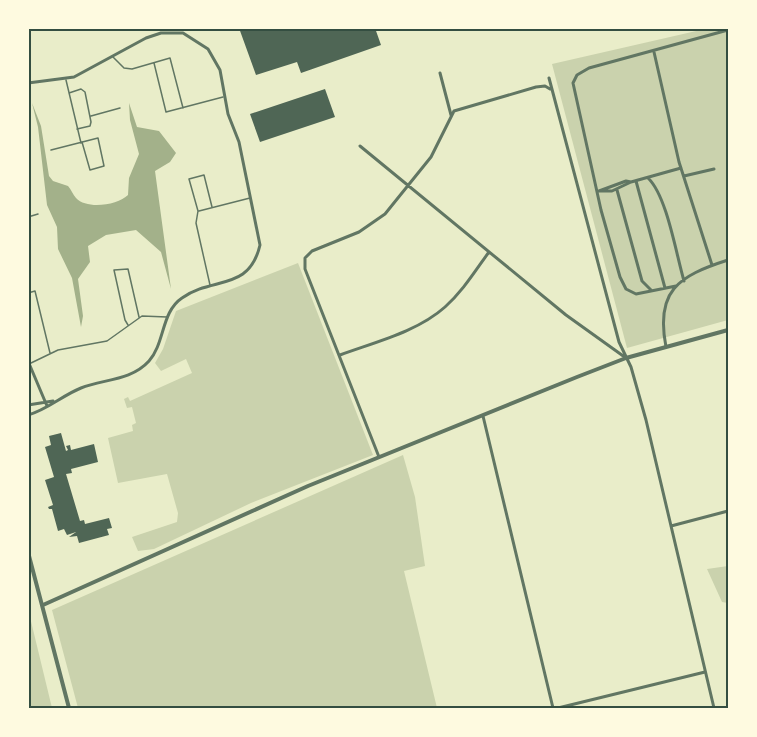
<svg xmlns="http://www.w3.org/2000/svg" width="757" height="737" viewBox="0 0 757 737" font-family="'Varela Round',sans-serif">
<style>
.green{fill:#cad2ad}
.water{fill:#a3b18a}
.building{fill:#4f6655}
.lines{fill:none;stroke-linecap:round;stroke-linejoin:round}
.service{stroke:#617663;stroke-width:1.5}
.minor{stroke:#617663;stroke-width:3}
.tertiary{stroke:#617663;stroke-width:4}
.neatline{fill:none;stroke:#344e41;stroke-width:2}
</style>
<rect width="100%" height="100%" fill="#e9edc9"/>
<path class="green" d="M 705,29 L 728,29 L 728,320 L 627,348 L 552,64 Z
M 298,263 L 373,455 L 251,503 L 154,549 L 138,551 L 132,537 L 177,522 L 178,513 L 167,474 L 118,483 L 108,438 L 133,431 L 132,425 L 136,423 L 132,407 L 127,408 L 124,399 L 128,397 L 130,401 L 192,373 L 186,359 L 161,371 L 155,363 L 163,349 L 176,311 Z
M 403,455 L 415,497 L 425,566 L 404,571 L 437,708 L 78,708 L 52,610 Z
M 728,566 L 728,603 L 722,602 L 707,569 Z
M 28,613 L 29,613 L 52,708 L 29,708 Z"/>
<path class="water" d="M 32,103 L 41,126 L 49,176 L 53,181 L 68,186 C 71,189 73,195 76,198 C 87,210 118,205 128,195 L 129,178 L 139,154 L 130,120 L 129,103 L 137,127 L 159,131 L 176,153 L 170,162 L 155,171 L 171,289 L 161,252 L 136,230 L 106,235 L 88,246 L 90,262 L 78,279 L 83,316 L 81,327 L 72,278 L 58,249 L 57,227 L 47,205 L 38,127 Z"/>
<path class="building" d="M 239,28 L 375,28 L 381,45 L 301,73 L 297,62 L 256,75 Z
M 325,89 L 335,117 L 260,142 L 250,114 Z
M 61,433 L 66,451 L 68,450 L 66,446 L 70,445 L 71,450 L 94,444 L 98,462 L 71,469 L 72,473 L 66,474 L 80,521 L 84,520 L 85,524 L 109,518 L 112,528 L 107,529 L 109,535 L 79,543 L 77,536 L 69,537 L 76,532 L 67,535 L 64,529 L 58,531 L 52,509 L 49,509 L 48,507 L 53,505 L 45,480 L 54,477 L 45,447 L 51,445 L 49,436 Z"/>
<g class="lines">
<path class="service" d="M 113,57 L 124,68 L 132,69 L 170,58 L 183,108
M 154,63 L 166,112 L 223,97
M 66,80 L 81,143
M 69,93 L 81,89 L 85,92 L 91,122 L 90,126 L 77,129
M 91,116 L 120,108
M 51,150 L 98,138 L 104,166 L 90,170 L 82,142
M 199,211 L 250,198
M 28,217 L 38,214
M 210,285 L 196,223 L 198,211 L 189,179 L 204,175 L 212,207
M 28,293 L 35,291 L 50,353
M 128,325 L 125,320 L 114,270 L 128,269 L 139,317
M 31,363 L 58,350 L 107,341 L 142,316 L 167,317"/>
<path class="minor" d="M 654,52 L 679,162 L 712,265
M 440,73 L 451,115
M 549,78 L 619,342 L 631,367 L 646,420 L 714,708
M 28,83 L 74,77 L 146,38 L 161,33 L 183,33 L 208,49 L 220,70 L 228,114 L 239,142 L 260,245 C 249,292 213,276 182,298 C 161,312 165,343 149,361 C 131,381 103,379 81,388 C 63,395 47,410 28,415
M 360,146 L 566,315 L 626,358
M 684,176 L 714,169
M 648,178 C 667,196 676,254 684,281
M 636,181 L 665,288
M 617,190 L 642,281 L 651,290
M 599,191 L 626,181 L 631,182
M 600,191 L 612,191 L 631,182 L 681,168
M 676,286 L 636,294 L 626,289 L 620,277 L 601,210 L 573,83 L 577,75 L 589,68 L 728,30
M 666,347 C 655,291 678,276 728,260
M 340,355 C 375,342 417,332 445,307 C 463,291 475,271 489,252
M 28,361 L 47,406
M 28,405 L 53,401
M 483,416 L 553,708
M 379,457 L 305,269 L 305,258 L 312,251 L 359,232 L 385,214 L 431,157 L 454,111 L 536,87 L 545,86 L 550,89
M 671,526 L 728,511
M 558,708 L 705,672"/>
<path class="tertiary" d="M 28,552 L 69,708
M 43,605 L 308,486 L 577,377 L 626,358 L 728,330"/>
</g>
<rect width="757" height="737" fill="none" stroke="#fefae0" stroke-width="60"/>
<rect x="30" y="30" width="697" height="677" class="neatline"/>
</svg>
